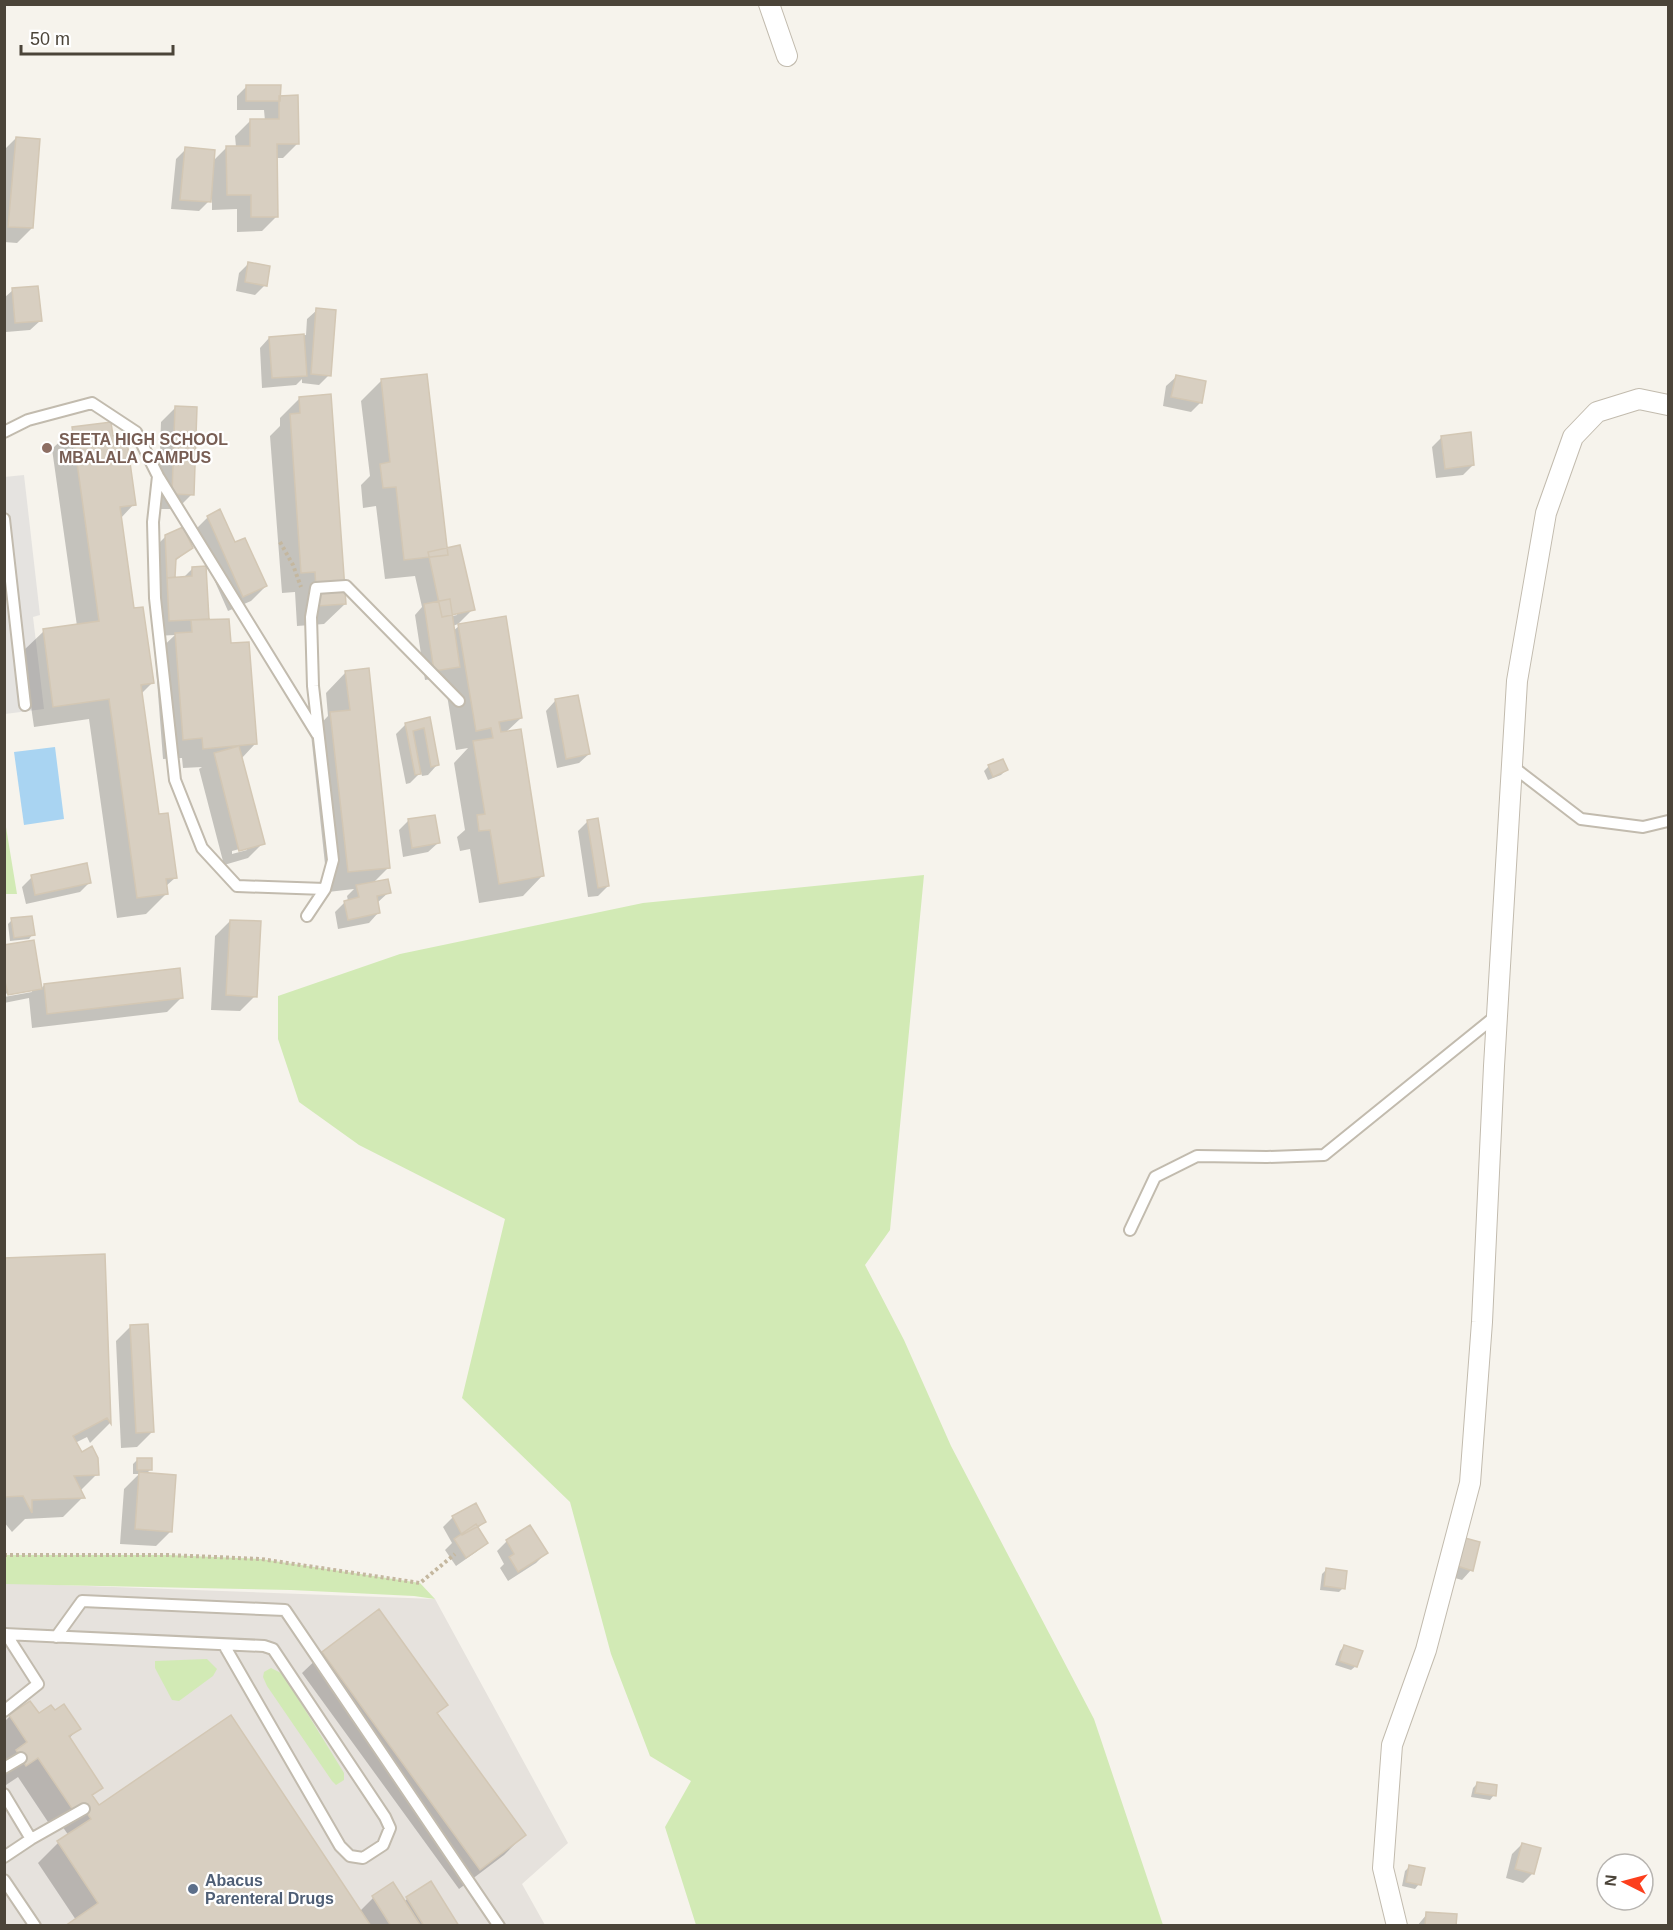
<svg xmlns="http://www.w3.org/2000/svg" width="1673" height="1930" viewBox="0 0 1673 1930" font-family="Helvetica,sans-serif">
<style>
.industrial{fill:#e6e2dd}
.green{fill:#d2eab5}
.parking{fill:#e5e3e0}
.water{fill:#a9d4f2}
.shadow{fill:#0003;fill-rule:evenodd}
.building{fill:#d8cfc1;stroke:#d3c7b4;stroke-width:1.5}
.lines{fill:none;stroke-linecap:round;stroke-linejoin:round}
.lane-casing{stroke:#c2bbae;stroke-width:14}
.street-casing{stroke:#c2bbae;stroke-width:22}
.path{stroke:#c4b79f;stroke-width:4;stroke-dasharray:3 3;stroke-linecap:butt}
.lane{stroke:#fff;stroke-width:10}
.street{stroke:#fff;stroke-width:20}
.education-dot{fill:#8d6e63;stroke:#fff;stroke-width:2}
.service-dot{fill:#5c6f8a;stroke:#fff;stroke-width:2}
.labels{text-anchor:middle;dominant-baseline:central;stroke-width:4.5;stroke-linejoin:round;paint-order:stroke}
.education-label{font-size:16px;font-weight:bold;fill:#785e54;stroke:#fff;text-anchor:start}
.service-label{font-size:16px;font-weight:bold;fill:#4e5e75;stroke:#fff;text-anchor:start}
</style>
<rect width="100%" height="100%" fill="#f6f3ec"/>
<path class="industrial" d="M 5,1583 L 435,1599 L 568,1843 L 522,1884 L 545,1925 L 5,1926 Z"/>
<path class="green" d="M 4,821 L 5,821 L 17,894 L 5,894 Z
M 924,875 L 890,1230 L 865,1265 L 904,1340 L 951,1446 L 1094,1719 L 1163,1925 L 696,1925 L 665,1827 L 691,1781 L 650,1756 L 611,1654 L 570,1502 L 462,1398 L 505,1219 L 359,1145 L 299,1102 L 278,1039 L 278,996 L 400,954 L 643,903 Z
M 5,1555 L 168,1555 L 261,1559 L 420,1583 L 435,1599 L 414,1596 L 291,1590 L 5,1584 Z
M 207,1659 L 217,1669 L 213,1676 L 179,1701 L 172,1700 L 155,1668 L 155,1661 Z
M 271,1668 L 283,1674 L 344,1773 L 344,1780 L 336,1785 L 332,1781 L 267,1686 L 263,1677 L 264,1672 Z"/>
<path class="parking" d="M 24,475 L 40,615 L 33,617 L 44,709 L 5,714 L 4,477 Z"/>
<path class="water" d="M 55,747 L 64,819 L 24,825 L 14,752 Z"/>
<path class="shadow" d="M 247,86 L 278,97 L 298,143 L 283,158 L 276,158 L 277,216 L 262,231 L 237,232 L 237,209 L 212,210 L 212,194 L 210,194 L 209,201 L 199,211 L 171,209 L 176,159 L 186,149 L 213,161 L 226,148 L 236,147 L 235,136 L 250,121 L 265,121 L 264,110 L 237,110 L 237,96 Z
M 16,138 L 32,228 L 17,243 L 4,242 L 4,150 Z
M 249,263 L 265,285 L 255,295 L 236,291 L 239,273 Z
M 13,290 L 40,321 L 30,330 L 6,332 L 4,298 Z
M 317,310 L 329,375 L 319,385 L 302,383 L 302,379 L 296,385 L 262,388 L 260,348 L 269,338 L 306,335 L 307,319 Z
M 1176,377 L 1201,402 L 1191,412 L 1163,406 L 1166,386 Z
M 381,381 L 446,550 L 473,609 L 458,624 L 453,626 L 453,631 L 459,626 L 521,718 L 505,733 L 543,875 L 523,896 L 479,903 L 470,849 L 460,851 L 457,837 L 465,830 L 454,763 L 468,748 L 456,750 L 444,677 L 425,680 L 415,615 L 422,607 L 415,576 L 385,579 L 376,506 L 363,508 L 361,485 L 370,476 L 361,401 ZM 457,612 L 457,615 L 445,618 Z
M 300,398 L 345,604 L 324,624 L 297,626 L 295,592 L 282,593 L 270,436 L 280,426 L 280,418 Z
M 176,407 L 192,494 L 177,509 L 158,509 L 161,422 Z
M 73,429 L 112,437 L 134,504 L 120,519 L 132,610 L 152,683 L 141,694 L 158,816 L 176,877 L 165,887 L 166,894 L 146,914 L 117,918 L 89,719 L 34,727 L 23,651 L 44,631 L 77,626 L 52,449 Z
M 1442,437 L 1473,465 L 1463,475 L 1436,478 L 1432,447 Z
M 208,517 L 235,544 L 266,586 L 251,601 L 228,611 L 193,532 Z
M 166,536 L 191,548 L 174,562 L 174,579 L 183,578 L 192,569 L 207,619 L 205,621 L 230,645 L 255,744 L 241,759 L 263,843 L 248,858 L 224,865 L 199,769 L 202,767 L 183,768 L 182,758 L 163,759 L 155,654 L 175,635 L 155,636 L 156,546 ZM 247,847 L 247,850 L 232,854 L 232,851 Z
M 346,672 L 389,867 L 373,883 L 389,892 L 377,903 L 378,913 L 369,923 L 338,929 L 335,912 L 345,902 L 348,901 L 347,896 L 354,889 L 328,892 L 311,734 L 328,716 L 326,693 Z
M 577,696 L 589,754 L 579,763 L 557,768 L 546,711 L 555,701 Z
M 428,719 L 437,765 L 428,775 L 422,776 L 421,772 L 410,783 L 406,784 L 396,734 L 406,724 Z
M 989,766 L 1006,770 L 1001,775 L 988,780 L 984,771 Z
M 408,821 L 438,843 L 428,852 L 403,857 L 399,830 Z
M 588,821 L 608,886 L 598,896 L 588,897 L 578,831 Z
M 32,877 L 90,882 L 80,892 L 26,904 L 22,887 Z
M 12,920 L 33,934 L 29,939 L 10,941 L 8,924 Z
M 230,921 L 255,996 L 240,1011 L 211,1010 L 215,936 Z
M 4,947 L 41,989 L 44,985 L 182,997 L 167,1012 L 32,1028 L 29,998 L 4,1003 L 4,997 L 32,992 L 32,989 L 4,994 Z
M 103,1255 L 110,1423 L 90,1443 L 87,1437 L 75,1443 L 97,1474 L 80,1491 L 83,1497 L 63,1517 L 25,1519 L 12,1532 L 4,1522 L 4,1259 Z
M 131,1326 L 152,1432 L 137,1447 L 121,1448 L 116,1341 Z
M 138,1459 L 151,1469 L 146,1474 L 171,1531 L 156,1546 L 120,1544 L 124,1489 L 139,1474 L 133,1474 L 133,1464 Z
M 453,1517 L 484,1522 L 477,1529 L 486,1543 L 476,1552 L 456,1566 L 445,1550 L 452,1543 L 443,1527 Z
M 530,1527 L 546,1553 L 536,1563 L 508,1581 L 500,1568 L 504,1564 L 497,1551 L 506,1542 Z
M 1456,1549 L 1471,1570 L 1462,1580 L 1448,1576 Z
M 1326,1570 L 1343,1588 L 1339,1592 L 1320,1590 L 1322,1574 Z
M 379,1611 L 446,1705 L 436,1714 L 524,1835 L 504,1855 L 459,1889 L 302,1673 L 323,1653 Z
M 1344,1646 L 1356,1666 L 1351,1670 L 1335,1665 L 1340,1651 Z
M 38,1715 L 79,1729 L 69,1738 L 101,1787 L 91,1797 L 98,1807 L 360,1911 L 373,1898 L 392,1884 L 404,1902 L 407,1899 L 457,1926 L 68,1926 L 76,1920 L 38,1863 L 58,1843 L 69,1836 L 60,1823 L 52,1828 L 18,1777 L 6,1785 L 4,1783 L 4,1764 L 7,1762 L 4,1758 L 4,1722 L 10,1716 Z
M 1477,1784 L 1494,1795 L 1490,1800 L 1471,1797 L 1473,1788 Z
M 1522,1844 L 1533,1873 L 1523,1883 L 1506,1878 L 1512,1854 Z
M 1410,1866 L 1419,1884 L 1415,1889 L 1402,1886 L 1405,1871 Z
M 1427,1914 L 1455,1926 L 1417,1926 Z"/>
<path class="building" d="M 246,85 L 281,85 L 280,101 L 246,101 Z
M 298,95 L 299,144 L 277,144 L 278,217 L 251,217 L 251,195 L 227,195 L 226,146 L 250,146 L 250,119 L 279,119 L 279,96 Z
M 16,137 L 40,139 L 33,228 L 8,227 Z
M 185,147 L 215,150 L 211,202 L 180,200 Z
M 248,262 L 270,266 L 267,286 L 245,282 Z
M 38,286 L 42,321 L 15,323 L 12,288 Z
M 316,308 L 336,310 L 331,376 L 311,374 Z
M 304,334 L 307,376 L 272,378 L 269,337 Z
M 427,374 L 448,555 L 404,560 L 396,487 L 383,488 L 380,464 L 390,462 L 381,379 Z
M 1176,375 L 1206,381 L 1202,403 L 1171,397 Z
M 331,394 L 346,604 L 317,606 L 315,572 L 301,573 L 290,414 L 300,413 L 299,397 Z
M 175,406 L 197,407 L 194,495 L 172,494 Z
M 111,422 L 113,436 L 126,434 L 136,505 L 120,507 L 134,608 L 143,607 L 154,683 L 141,685 L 159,814 L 168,813 L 177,878 L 166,879 L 168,894 L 137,898 L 109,699 L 53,707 L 43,629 L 99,621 L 72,427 Z
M 1471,432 L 1474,465 L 1445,469 L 1441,436 Z
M 220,509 L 235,542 L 245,538 L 267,586 L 243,597 L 207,516 Z
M 183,527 L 193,548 L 176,559 L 175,577 L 167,578 L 165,535 Z
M 460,545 L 475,610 L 442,617 L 428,552 Z
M 206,566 L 209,619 L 169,621 L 167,578 L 192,576 L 192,567 Z
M 450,599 L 460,667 L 434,671 L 424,604 Z
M 506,616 L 522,718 L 499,722 L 501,732 L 521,729 L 544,876 L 499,884 L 490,830 L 479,831 L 477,815 L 485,814 L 473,741 L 493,738 L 491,728 L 476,731 L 458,624 Z
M 229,619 L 231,643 L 249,642 L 257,744 L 203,749 L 202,738 L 183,740 L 175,633 L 192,632 L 191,620 Z
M 369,668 L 390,868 L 348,872 L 330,712 L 350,710 L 345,671 Z
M 578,695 L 590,754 L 566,759 L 555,699 Z
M 430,717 L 439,765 L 431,767 L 424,728 L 413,731 L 421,774 L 415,775 L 405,723 Z
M 239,746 L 265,844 L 239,851 L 214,753 Z
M 1003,759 L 1008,770 L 993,777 L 988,765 Z
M 435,815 L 440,843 L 412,848 L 408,819 Z
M 598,818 L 609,886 L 598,888 L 587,820 Z
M 87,863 L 91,883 L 35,895 L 31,875 Z
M 388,879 L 391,893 L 377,896 L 380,913 L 348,920 L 344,901 L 359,897 L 356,885 Z
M 32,916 L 35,935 L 14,938 L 11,918 Z
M 230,920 L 261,921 L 257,997 L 226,995 Z
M 34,940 L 42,989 L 8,995 L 4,977 L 4,945 Z
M 180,968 L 183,998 L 47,1014 L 44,984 Z
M 105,1254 L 111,1424 L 107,1418 L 73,1436 L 82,1452 L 92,1446 L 98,1458 L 99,1475 L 74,1476 L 85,1498 L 32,1500 L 32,1513 L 23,1496 L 4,1497 L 4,1258 Z
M 148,1324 L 154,1432 L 136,1433 L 130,1325 Z
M 137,1458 L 152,1458 L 152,1470 L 137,1470 Z
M 139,1472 L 176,1475 L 172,1532 L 135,1529 Z
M 476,1503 L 486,1522 L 462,1535 L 452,1516 Z
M 476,1524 L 488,1543 L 466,1558 L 454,1539 Z
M 530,1525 L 548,1553 L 518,1572 L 509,1557 L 514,1554 L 506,1540 Z
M 1465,1538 L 1480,1542 L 1473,1571 L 1457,1566 Z
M 1326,1568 L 1347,1571 L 1345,1589 L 1324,1586 Z
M 379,1609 L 448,1705 L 437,1713 L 526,1835 L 480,1870 L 322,1652 Z
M 1344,1645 L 1363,1651 L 1357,1667 L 1339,1661 Z
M 30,1701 L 39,1713 L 51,1705 L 55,1710 L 64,1704 L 81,1729 L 69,1736 L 103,1788 L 92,1795 L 99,1805 L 231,1715 L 371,1926 L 65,1926 L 98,1903 L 57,1841 L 91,1819 L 81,1804 L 73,1810 L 38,1758 L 26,1766 L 16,1750 L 27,1742 L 9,1715 Z
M 1477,1782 L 1497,1785 L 1496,1796 L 1475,1793 Z
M 1522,1843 L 1541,1848 L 1534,1874 L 1515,1869 Z
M 1409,1865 L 1425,1868 L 1421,1885 L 1406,1882 Z
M 431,1881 L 459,1926 L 424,1926 L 406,1897 Z
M 393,1882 L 421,1926 L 391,1926 L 372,1896 Z
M 1426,1912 L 1457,1914 L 1456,1926 L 1425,1926 Z"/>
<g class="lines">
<defs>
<path id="lane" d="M 4,432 L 28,420 L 92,403 L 136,432 L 158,476 L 317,734
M 158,476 L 153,522 L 155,598 L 175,780 L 202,848 L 237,886 L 325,889 L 333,860 L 313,686 L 311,617 L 316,588 L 346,586 L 459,701
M 4,519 L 25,705
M 1512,766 L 1581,819 L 1643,827 L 1668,821
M 307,916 L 325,889
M 1130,1230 L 1155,1177 L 1197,1156 L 1267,1157 L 1324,1155 L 1497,1015
M 4,1634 L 264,1646 L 273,1649 L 385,1817 L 390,1828 L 383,1845 L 363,1858 L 350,1856 L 340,1846 L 224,1645
M 56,1637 L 82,1601 L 285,1610 L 499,1926
M 4,1711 L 38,1684 L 6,1634
M 4,1768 L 21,1758
M 4,1794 L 31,1839
M 4,1857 L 31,1839 L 84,1809
M 4,1880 L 35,1926"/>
<path id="street" d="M 769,4 L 787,56
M 1397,1926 L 1383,1868 L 1392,1745 L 1426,1650 L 1470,1483 L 1482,1322 L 1494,1066 L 1517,681 L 1546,513 L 1573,437 L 1597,412 L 1639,399 L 1668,405"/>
</defs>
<use href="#lane" class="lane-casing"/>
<use href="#street" class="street-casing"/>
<path class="path" d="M 280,542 L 293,565 L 301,587
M 4,1555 L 168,1555 L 261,1559 L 420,1583 L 455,1554"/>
<use href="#lane" class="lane"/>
<use href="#street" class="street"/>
</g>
<circle class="education-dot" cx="47" cy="448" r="6"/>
<circle class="service-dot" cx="193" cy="1889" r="6"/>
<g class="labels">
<g class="education-label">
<text x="59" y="439">SEETA HIGH SCHOOL<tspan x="59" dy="18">MBALALA CAMPUS</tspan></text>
</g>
<g class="service-label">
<text x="205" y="1880">Abacus<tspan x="205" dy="18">Parenteral Drugs</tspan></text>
</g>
</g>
<rect width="1673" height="1930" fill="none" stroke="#4b4439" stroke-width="12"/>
<g transform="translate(1625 1882) rotate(276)"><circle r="28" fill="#ffffff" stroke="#b7b4b0" stroke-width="1.5"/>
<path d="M0-4.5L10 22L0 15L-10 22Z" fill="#fc3f1d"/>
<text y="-9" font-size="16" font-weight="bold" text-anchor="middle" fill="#4b4439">N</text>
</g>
<path d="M21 45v9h152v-9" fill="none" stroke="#4b4439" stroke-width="3"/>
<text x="30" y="45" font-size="18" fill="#4b4439" stroke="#ffffff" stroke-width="4.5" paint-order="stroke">50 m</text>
</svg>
